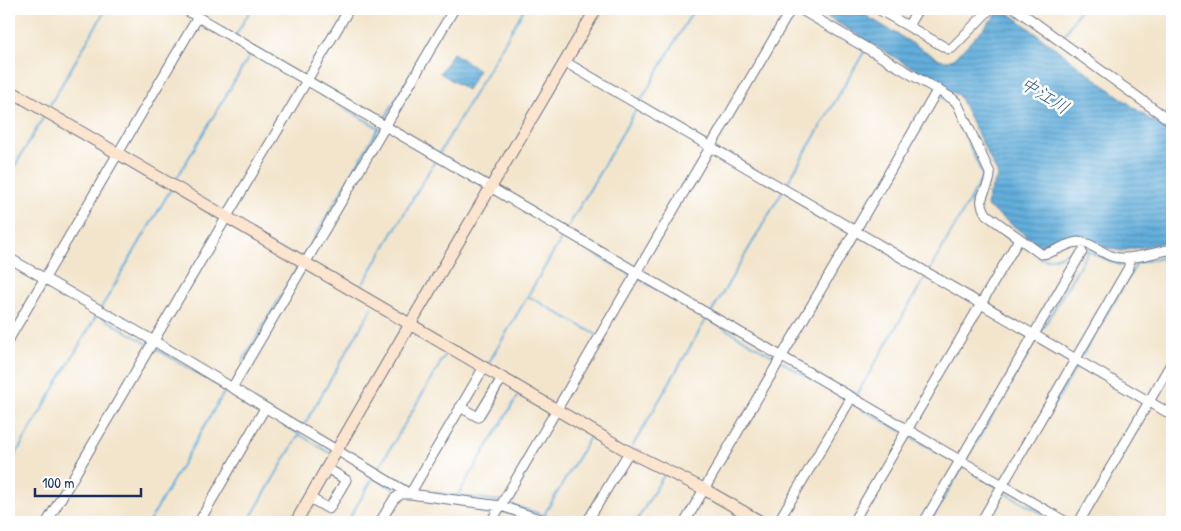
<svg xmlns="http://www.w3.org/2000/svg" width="1181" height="531" viewBox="0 0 1181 531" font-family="'Patrick Hand','Klee One',sans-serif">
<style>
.water{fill:url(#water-rules);stroke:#3e6e9c}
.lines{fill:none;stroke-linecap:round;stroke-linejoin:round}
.stream{stroke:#62aedb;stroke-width:2}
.street-casing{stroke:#676f84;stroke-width:11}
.secondary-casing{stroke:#676f84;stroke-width:13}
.street{stroke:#fff;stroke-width:9}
.secondary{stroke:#fce5cf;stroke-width:11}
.labels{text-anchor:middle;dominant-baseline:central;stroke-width:5;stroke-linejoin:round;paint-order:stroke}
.water-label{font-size:18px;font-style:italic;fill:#345b8a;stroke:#fff}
</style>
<defs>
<pattern id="water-rules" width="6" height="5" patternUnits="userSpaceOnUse" patternTransform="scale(1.25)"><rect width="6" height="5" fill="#62aedb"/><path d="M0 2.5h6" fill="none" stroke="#508eb5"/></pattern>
</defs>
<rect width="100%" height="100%" fill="#fff"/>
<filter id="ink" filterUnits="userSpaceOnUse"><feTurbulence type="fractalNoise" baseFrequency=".02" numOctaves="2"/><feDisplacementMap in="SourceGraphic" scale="10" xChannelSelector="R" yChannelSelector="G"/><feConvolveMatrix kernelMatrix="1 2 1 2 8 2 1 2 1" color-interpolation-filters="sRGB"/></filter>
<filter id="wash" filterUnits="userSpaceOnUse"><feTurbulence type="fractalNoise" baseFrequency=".0096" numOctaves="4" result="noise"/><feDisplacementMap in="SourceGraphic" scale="20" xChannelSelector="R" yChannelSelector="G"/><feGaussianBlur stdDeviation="1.12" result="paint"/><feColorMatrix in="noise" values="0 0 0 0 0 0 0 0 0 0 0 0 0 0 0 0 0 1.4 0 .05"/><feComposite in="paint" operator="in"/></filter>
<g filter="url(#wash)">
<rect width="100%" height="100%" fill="#f3e5cc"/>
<path class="water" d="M 814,9 L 855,9 L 937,58 L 946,61 L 954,59 L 996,15 L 1002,12 L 1009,13 L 1148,118 L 1156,123 L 1158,122 L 1163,124 L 1164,127 L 1172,133 L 1172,241 L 1121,251 L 1101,247 L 1074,237 L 1047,247 L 1040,246 L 987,206 L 988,196 L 998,175 L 959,96 Z
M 453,53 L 479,70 L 467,90 L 440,73 Z"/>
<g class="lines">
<path class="stream" d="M 236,35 L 251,9
M 1064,36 L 1080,9
M 239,46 L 302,83
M 308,87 L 379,128
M 640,102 L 694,9
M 48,108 L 106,9
M 1166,114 L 1172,104
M 383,121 L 449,9
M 439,154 L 524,9
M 9,176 L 44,116
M 175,181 L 251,53
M 785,187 L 864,52
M 971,200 L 980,218 L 1014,242
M 568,227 L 637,108
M 563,235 L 631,275
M 1087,251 L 1120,265 L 1126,264
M 303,257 L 379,127
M 1038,257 C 1048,264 1065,253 1076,249 L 1080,249
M 930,270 L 982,178 L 982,174 L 954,110 L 951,105 L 942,97
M 637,278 L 776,358
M 49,286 L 148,344
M 360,289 L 436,159
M 528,296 L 597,335
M 101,308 L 171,189
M 711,313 L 782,192
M 1039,335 L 1090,248
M 153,347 L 261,411
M 1082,356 L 1135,267 L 1136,263 L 1172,256
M 242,362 L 299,265
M 782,362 L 846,400
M 488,364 L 564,234
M 856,396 L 926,276
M 851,403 L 901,431
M 267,415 L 330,453
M 303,427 L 372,308
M 908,435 L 938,453
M 632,447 L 707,318
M 966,460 L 1037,339
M 9,466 L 98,313
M 377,471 L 447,352
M 973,473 L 997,487
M 1008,484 L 1078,364
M 417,490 L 499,501
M 1003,492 L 1058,522
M 458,495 L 519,394
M 507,503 L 563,522
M 544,515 L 590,437
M 149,522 L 226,389
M 248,522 L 300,433
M 347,522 L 373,478 L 397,491
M 636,522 L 664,475
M 736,522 L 740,515
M 930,522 L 963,466"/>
</g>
</g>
<g filter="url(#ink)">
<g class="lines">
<defs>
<path id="street" d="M 184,9 L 1066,522
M 800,9 L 953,99 L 957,103 L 990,173 C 991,191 973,195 987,215 L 1041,254 C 1054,254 1065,243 1078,242 C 1091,242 1102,254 1114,257 C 1130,261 1156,252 1172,249
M 878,9 L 948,49 L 952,48 L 990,9
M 1016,9 L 1172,122
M 908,26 L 918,9
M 565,62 L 1172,415
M 9,258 L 154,341 L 410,494 L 501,506 L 548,522
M 9,339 L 198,17
M 232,388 L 454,9
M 460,407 L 478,417 L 502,378
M 310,498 L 329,509 L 346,480 L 327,468
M 47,522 L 349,9
M 199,522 L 265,408
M 380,522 L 394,499 L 401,494 L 410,494 L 484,367
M 491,522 L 791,9
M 587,522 L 629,452
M 685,522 L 938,89
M 778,522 L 852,397
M 853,522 L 1019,239
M 924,522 L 1082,252
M 981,522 L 1129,267 L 1129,258
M 1079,522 L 1172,362"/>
<path id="secondary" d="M 9,90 L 629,452 L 704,489 L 761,522
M 296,522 C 393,349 496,180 596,9"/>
</defs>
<use href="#street" class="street-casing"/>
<use href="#secondary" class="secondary-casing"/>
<use href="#street" class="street"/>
<use href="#secondary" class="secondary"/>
</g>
</g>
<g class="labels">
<g class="water-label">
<text transform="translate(1045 95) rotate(32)">中江川</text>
</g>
</g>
<rect width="1181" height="531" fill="none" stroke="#fff" stroke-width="30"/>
<path d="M35 488v8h106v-8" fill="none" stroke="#1b2f5e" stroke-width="2.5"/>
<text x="42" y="488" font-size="15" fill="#1b2f5e" stroke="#ffffff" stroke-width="4" paint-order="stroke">100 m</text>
</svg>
